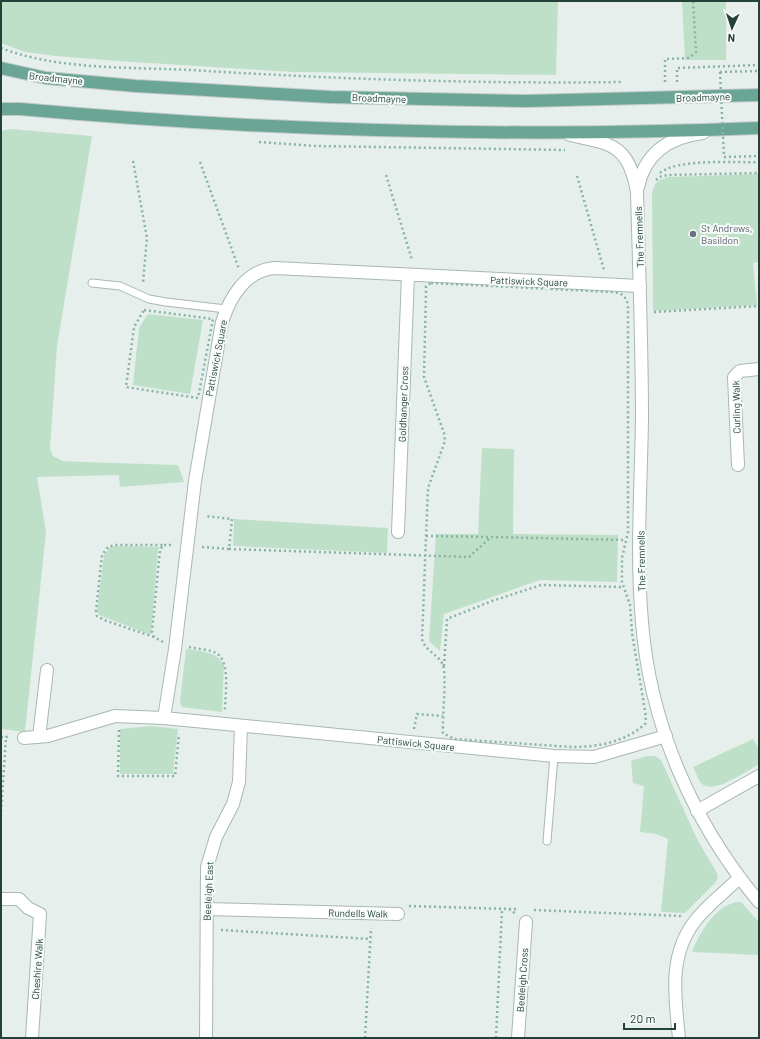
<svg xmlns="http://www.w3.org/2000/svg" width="760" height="1039" viewBox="0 0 760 1039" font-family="Barlow,sans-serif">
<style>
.green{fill:#bfe0c8}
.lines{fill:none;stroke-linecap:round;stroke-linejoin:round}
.service-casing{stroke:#a8b8b2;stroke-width:9}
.minor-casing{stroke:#a8b8b2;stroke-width:14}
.tertiary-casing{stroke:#a8b8b2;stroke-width:14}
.primary-casing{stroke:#c2cac8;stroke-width:14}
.path{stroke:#86b3a5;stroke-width:2.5;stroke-dasharray:2 3;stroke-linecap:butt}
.service{stroke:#fff;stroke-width:7}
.minor{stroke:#fff;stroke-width:12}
.tertiary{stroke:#fff;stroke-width:12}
.primary{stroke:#6aa596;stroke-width:12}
.path-bridge{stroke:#86b3a5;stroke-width:2.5;stroke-dasharray:2 3;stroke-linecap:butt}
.worship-dot{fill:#6b7280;stroke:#f7fbf9;stroke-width:1.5}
.labels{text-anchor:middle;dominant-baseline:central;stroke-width:4;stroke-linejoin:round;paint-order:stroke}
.street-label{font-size:10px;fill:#24423a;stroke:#f7fbf9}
.worship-label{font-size:10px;fill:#5b616d;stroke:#f7fbf9;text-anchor:start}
</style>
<rect width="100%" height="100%" fill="#e6efeb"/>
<path class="green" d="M 1,1 L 558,1 L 556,75 L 293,72 L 117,61 L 56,56 L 25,52 L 1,43 Z
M 682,1 L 726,1 L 726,60 L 685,60 Z
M 11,129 L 92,136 L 57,346 L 50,449 L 53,456 L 63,461 L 83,462 L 178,465 L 184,482 L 120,487 L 119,475 L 37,477 L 46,532 L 25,732 L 1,729 L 1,131 Z
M 759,174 L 759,262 L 753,263 L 757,305 L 653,311 L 652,194 C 654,183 657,180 668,177 Z
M 148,314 L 203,320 L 190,394 L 133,385 L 139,328 Z
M 482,448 L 514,449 L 513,534 L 618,535 L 617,582 L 540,580 L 444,614 L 440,651 L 429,641 L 436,534 L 478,534 Z
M 234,519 L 388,528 L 387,553 L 233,546 Z
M 115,546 L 160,547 L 158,550 L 151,635 L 99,615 L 97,611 L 104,555 L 109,548 Z
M 186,649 C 200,651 218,651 224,666 L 222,712 L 182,707 L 180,702 Z
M 152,726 L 178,729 L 173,774 L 120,774 L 120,729 Z
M 753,739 L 759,749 L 759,764 C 748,770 714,795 702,784 C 698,780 696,772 693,767 Z
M 647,756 L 655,756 L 661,760 L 698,841 L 717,873 L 718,878 L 715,883 L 685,913 L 661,912 L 668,839 L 656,834 L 640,832 L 644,786 L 633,783 L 631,761 Z
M 741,902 L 759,922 L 759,955 L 692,952 C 699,933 718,901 741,902 Z"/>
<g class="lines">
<defs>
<path id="service" d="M 92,283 L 120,286 L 149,299 L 166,302 L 226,309
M 547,841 L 554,756"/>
<path id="minor" d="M 738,465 L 734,377 L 740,371 L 759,369
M 398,532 L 408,275
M 164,718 L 175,649 L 195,481 L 222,322 C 230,297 246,270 275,268 L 640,286
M 39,737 L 47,670
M 24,738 L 48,736 L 115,716 L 164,718 L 554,756 L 594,757 L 666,736
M 697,811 L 759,776
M 1,899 L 19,899 L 28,908 L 40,914 L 32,1038
M 207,909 L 398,914
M 206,1038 L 207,867 L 216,837 L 233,804 L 239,782 L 241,726
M 518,1038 L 526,922
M 679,1038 C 675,997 668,956 695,921 C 707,905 725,892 739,878"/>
<path id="tertiary" d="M 570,135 C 612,144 629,145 637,192 C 639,268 642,343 642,418 C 641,486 636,555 642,622 C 650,725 693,823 759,902
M 638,187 C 645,153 669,137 703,133"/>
<path id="primary" d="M 1,68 L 46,78 L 136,86 L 330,97 L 526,101 L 759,95
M 1,109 L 20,109 C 266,131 512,138 759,128"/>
</defs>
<use href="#service" class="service-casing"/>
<use href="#minor" class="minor-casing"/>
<use href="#tertiary" class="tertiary-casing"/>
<use href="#primary" class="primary-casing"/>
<path class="path" d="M 1,48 C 58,70 129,67 190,70 C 334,79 478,84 622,82
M 720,72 L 759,71
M 665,82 L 665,59 L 689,58 L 696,52 L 693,1
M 677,82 L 677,68 L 759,65
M 259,142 L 316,146 L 565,150
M 724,157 L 759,156
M 133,161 L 147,238 L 143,283
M 200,162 L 239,269
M 660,173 C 678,158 735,163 759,162
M 386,175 L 412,260
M 577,176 L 604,270
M 656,180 L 659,177 L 668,175 L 759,173
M 431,283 L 613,292 C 622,293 625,296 628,304 L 628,532 L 622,558 L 622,582 L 630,605 L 632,633 L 646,717 L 645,724 C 625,742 598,747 572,747 L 454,739 L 443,733 C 442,717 447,677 443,665 C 438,654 425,651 422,639 L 428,488 L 445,441 L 444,433 L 424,377 L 426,290 L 426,286 Z
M 144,310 L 213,319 L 198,398 L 126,387 L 134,327 Z
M 654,312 L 759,306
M 426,536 L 491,537
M 202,547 L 229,549 L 232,519 L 205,516
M 229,549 L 469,557 L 491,537 L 625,540
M 154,637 L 104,620 L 97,616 L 96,611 L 102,555 L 108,547 L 115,545 L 163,545
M 163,642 L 154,637 L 152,632 L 160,550 L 163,545 L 174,545
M 189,647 C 197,649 209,649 216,653 C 231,661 225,695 225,710
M 444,666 L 447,619 L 492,601 L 541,585 L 623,587
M 414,729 L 417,714 L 443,716
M 119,730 L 118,776 L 175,776 L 179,734
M 1,737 L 6,737
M 1,812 L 6,737 L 11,737
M 409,906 L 509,909 L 516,914
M 509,909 L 519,909
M 534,910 L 681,916
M 221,930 L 370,939
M 365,1038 L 371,928
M 496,1038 L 502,909"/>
<use href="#service" class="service"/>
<use href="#minor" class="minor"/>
<use href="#tertiary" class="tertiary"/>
<use href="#primary" class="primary"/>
<path class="path-bridge" d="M 720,72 L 724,157"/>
</g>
<circle class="worship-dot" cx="693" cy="234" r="4"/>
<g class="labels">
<g class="street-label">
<text transform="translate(56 78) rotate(6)">Broadmayne</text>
<text transform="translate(703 97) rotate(-2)">Broadmayne</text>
<text transform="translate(379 98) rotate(2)">Broadmayne</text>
<text transform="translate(639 237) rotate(-92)">The Fremnells</text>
<text transform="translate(529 281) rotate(2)">Pattiswick Square</text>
<text transform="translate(216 358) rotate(-79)">Pattiswick Square</text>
<text transform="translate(403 404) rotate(-88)">Goldhanger Cross</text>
<text transform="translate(736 407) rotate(-91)">Curling Walk</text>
<text transform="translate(641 561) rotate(-91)">The Fremnells</text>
<text transform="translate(416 743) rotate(6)">Pattiswick Square</text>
<text transform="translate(208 891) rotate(-87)">Beeleigh East</text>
<text transform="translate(358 913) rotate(1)">Rundells Walk</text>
<text transform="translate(37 969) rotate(-86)">Cheshire Walk</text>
<text transform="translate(522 980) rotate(-86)">Beeleigh Cross</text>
</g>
<g class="worship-label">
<text x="701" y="228">St Andrews,<tspan x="701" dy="12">Basildon</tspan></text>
</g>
</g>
<rect width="760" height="1039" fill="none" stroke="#24423a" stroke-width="4"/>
<g transform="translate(732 28) rotate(183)" stroke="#f7fbf9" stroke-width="3" paint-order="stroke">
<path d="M0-3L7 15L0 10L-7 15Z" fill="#24423a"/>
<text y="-6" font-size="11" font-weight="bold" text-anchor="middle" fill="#24423a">N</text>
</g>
<path d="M624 1023v6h51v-6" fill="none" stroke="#24423a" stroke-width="2"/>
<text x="630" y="1023" font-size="12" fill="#24423a" stroke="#f7fbf9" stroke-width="3" paint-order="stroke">20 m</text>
</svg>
